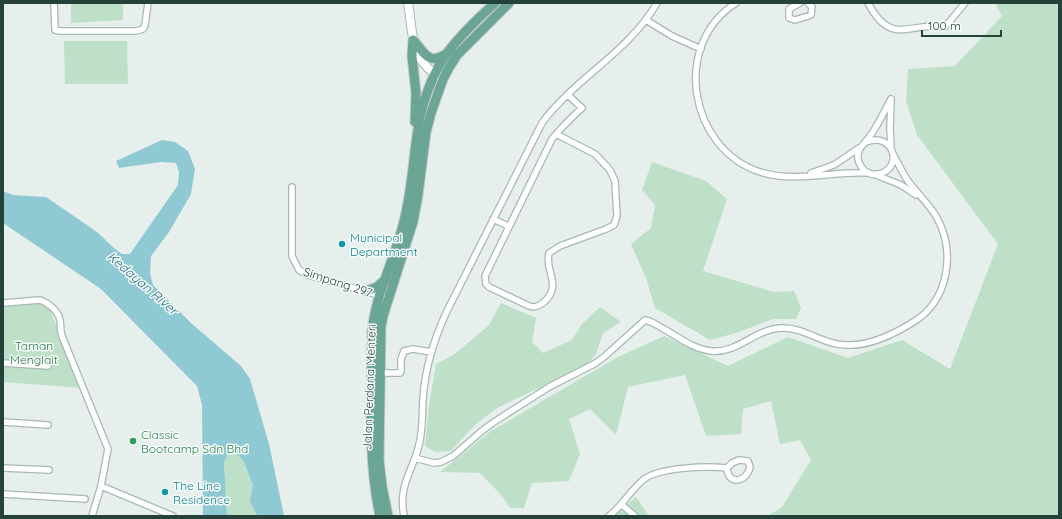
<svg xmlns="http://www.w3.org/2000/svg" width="1062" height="519" viewBox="0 0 1062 519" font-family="Quicksand,sans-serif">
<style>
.green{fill:#bfe0c8}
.water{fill:#8ec9d4}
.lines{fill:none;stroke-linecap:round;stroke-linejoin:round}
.street-casing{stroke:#a8b8b2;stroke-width:8}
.secondary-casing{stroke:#a4bbb3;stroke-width:10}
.primary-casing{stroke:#c2cac8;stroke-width:11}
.street{stroke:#fff;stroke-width:5.5}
.secondary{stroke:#fff;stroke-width:8}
.primary{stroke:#6aa596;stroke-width:9}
.culture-dot{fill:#0f9aa8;stroke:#f7fbf9;stroke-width:1.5}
.leisure-dot{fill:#2e9e5b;stroke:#f7fbf9;stroke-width:1.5}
.labels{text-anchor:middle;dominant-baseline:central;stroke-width:3;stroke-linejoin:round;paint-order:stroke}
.culture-label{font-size:12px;fill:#0d838f;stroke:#f7fbf9;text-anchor:start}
.street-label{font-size:12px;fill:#24423a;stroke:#f7fbf9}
.park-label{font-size:12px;fill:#2d7a4b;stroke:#f7fbf9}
.leisure-label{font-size:12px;fill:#27864d;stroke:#f7fbf9;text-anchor:start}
.water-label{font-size:13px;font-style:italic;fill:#1c6f80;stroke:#f7fbf9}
</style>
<rect width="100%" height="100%" fill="#e6efeb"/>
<path class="green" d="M 71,3 L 123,3 L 123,20 L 71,23 Z
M 995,3 L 1059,3 L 1059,516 L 768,516 L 782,507 L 811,460 L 800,440 L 780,444 L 771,401 L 743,409 L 741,434 L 706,436 L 685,375 L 628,387 L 616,435 L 590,409 L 569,419 L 580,454 L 569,481 L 532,483 L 524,508 L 510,508 L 502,496 L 480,473 L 440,472 L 491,431 L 618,357 L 664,336 L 728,366 L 788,337 L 848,358 L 902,340 L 950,369 L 998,244 L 917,135 L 906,101 L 908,69 L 955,66 L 1002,16 Z
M 64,41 L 127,41 L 128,84 L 65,84 Z
M 652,162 L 706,181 L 727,199 L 703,271 L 774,292 L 794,291 L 801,308 L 796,319 L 773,319 L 736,333 L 710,340 L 655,308 L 646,278 L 631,244 L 651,228 L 655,205 L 642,190 Z
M 46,300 L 82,388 L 3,382 L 3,303 Z
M 501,303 L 536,318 L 532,342 L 543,353 L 572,340 L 582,324 L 600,307 L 621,322 L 603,333 L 596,354 L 587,365 L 497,408 L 475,425 L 451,451 L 435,452 L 425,446 L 429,405 L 436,364 L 455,354 L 489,325 Z
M 229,452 L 236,453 L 243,460 L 253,485 L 251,501 L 257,516 L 227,516 L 224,463 Z
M 636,497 L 649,516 L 613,516 Z"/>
<path class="water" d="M 162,140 L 175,142 L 188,151 L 195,169 L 191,194 L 169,232 L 151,256 L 150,273 L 153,285 L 191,323 L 241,366 L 250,379 L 269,444 L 284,516 L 257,516 L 250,501 L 253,485 L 243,460 L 236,453 L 229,452 L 224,463 L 227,516 L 203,516 L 202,405 L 197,386 L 101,289 L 3,223 L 3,191 L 13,195 L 46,197 L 97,232 L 115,249 L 122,254 L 130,254 L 178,185 L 179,172 L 176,163 L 161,162 L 119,168 L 116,161 Z"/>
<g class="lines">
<defs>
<path id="street" d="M 54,3 L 55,30 L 60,31 L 136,31 L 143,29 L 145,25 L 148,3
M 736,3 C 671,44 689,149 760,172 C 796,183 833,171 869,173
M 800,3 L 789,9 L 789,18 L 795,20 L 811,15 L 812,7 L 808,3
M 868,3 C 892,48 909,21 945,27 L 965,3
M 646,20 L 672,36 L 701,49
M 891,101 L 890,128 L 891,148
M 556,134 L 595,154 L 610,170 L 615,181 L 617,216 L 614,225 L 606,229 L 560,246 L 549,253 C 544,271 563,285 544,302 C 539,306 535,308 529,306 L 489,287 L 486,284 L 485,276 L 552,139 C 561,128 571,118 582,108 L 568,95
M 866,142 C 893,132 903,165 882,173 C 876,175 870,175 865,171 C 860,167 857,160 858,154 C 859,148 862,146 866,141 C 877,129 883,113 891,99
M 811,173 L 834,165 L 859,148
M 876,175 L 901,185 L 916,195
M 292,187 L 292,256 L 299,270 L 308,275 L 382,296
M 493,219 L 508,226
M 3,303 L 40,300 C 49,303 58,311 60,320 C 61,326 60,331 62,336 L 108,449 L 101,486 L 92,516
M 3,363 L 48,366
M 380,373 L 400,373 L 401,371 L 401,359 L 404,351 L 413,349 L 431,352
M 3,422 L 48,425
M 415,458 L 434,463 L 441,462 L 453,456 L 483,430 L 494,422 L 549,387 L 594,364 L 604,357 L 645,320 C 651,321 657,325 662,328 C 677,336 693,349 711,351 C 737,354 755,329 781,328 C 805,327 823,345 847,345 C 869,346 896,333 915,321 C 949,299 956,251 936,216 C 928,203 917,193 908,181 C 902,172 898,163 893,154
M 739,460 L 748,461 L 750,467 C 747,482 728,486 727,468 L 732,463 Z
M 3,468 L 49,470
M 101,486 L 173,516
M 3,494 L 85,499
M 622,505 L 635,516
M 404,516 C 398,485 412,473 419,445 C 423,430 422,415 423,399 C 425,368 434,339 447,311 L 542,123 C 575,78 628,53 657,3
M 609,516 C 622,506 630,491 643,480 C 658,467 707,466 727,468"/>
<path id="secondary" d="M 408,3 C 414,38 409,60 443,79"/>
<path id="primary" d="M 413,40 L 412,56 L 416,93 L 415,122
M 413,40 C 424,51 427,66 446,54
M 366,291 L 377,287 L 385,280
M 380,516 C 367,456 372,394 372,333 C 375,295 394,261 403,225 C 413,190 413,153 420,117 C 424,100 430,82 439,66 C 449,46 478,18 495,3
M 388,516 L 382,486 L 379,460 L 381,327 L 383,316 L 413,222 L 418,195 L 426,132 L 431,113 L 443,79 L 450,66 L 457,55 L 509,3"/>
</defs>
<use href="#street" class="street-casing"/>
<use href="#secondary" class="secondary-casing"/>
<use href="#primary" class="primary-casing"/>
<use href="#street" class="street"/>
<use href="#secondary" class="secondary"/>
<use href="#primary" class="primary"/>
</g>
<g class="culture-dot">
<circle cx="342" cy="244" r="4"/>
<circle cx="165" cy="492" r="4"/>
</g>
<circle class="leisure-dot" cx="133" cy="441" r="4"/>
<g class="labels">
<g class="culture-label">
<text x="350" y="237">Municipal<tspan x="350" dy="14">Department</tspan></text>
<text x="173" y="485">The Line<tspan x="173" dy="14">Residence</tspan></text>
</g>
<g class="street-label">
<text transform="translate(338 282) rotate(18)">Simpang 297</text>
<text transform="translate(369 387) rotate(-88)">Jalan Perdana Menteri</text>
</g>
<g class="park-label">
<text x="34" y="345">Taman<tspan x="34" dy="14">Menglait</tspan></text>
</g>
<g class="leisure-label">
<text x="141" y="434">Classic<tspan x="141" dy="14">Bootcamp Sdn Bhd</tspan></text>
</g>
<g class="water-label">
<text transform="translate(143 283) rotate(41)">Kedayan River</text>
</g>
</g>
<rect width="1062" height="519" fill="none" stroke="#24423a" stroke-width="8"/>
<path d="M922 30v6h79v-6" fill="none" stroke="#24423a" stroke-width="2"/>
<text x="928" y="30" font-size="12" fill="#24423a" stroke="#f7fbf9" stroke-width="3" paint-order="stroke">100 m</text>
</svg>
